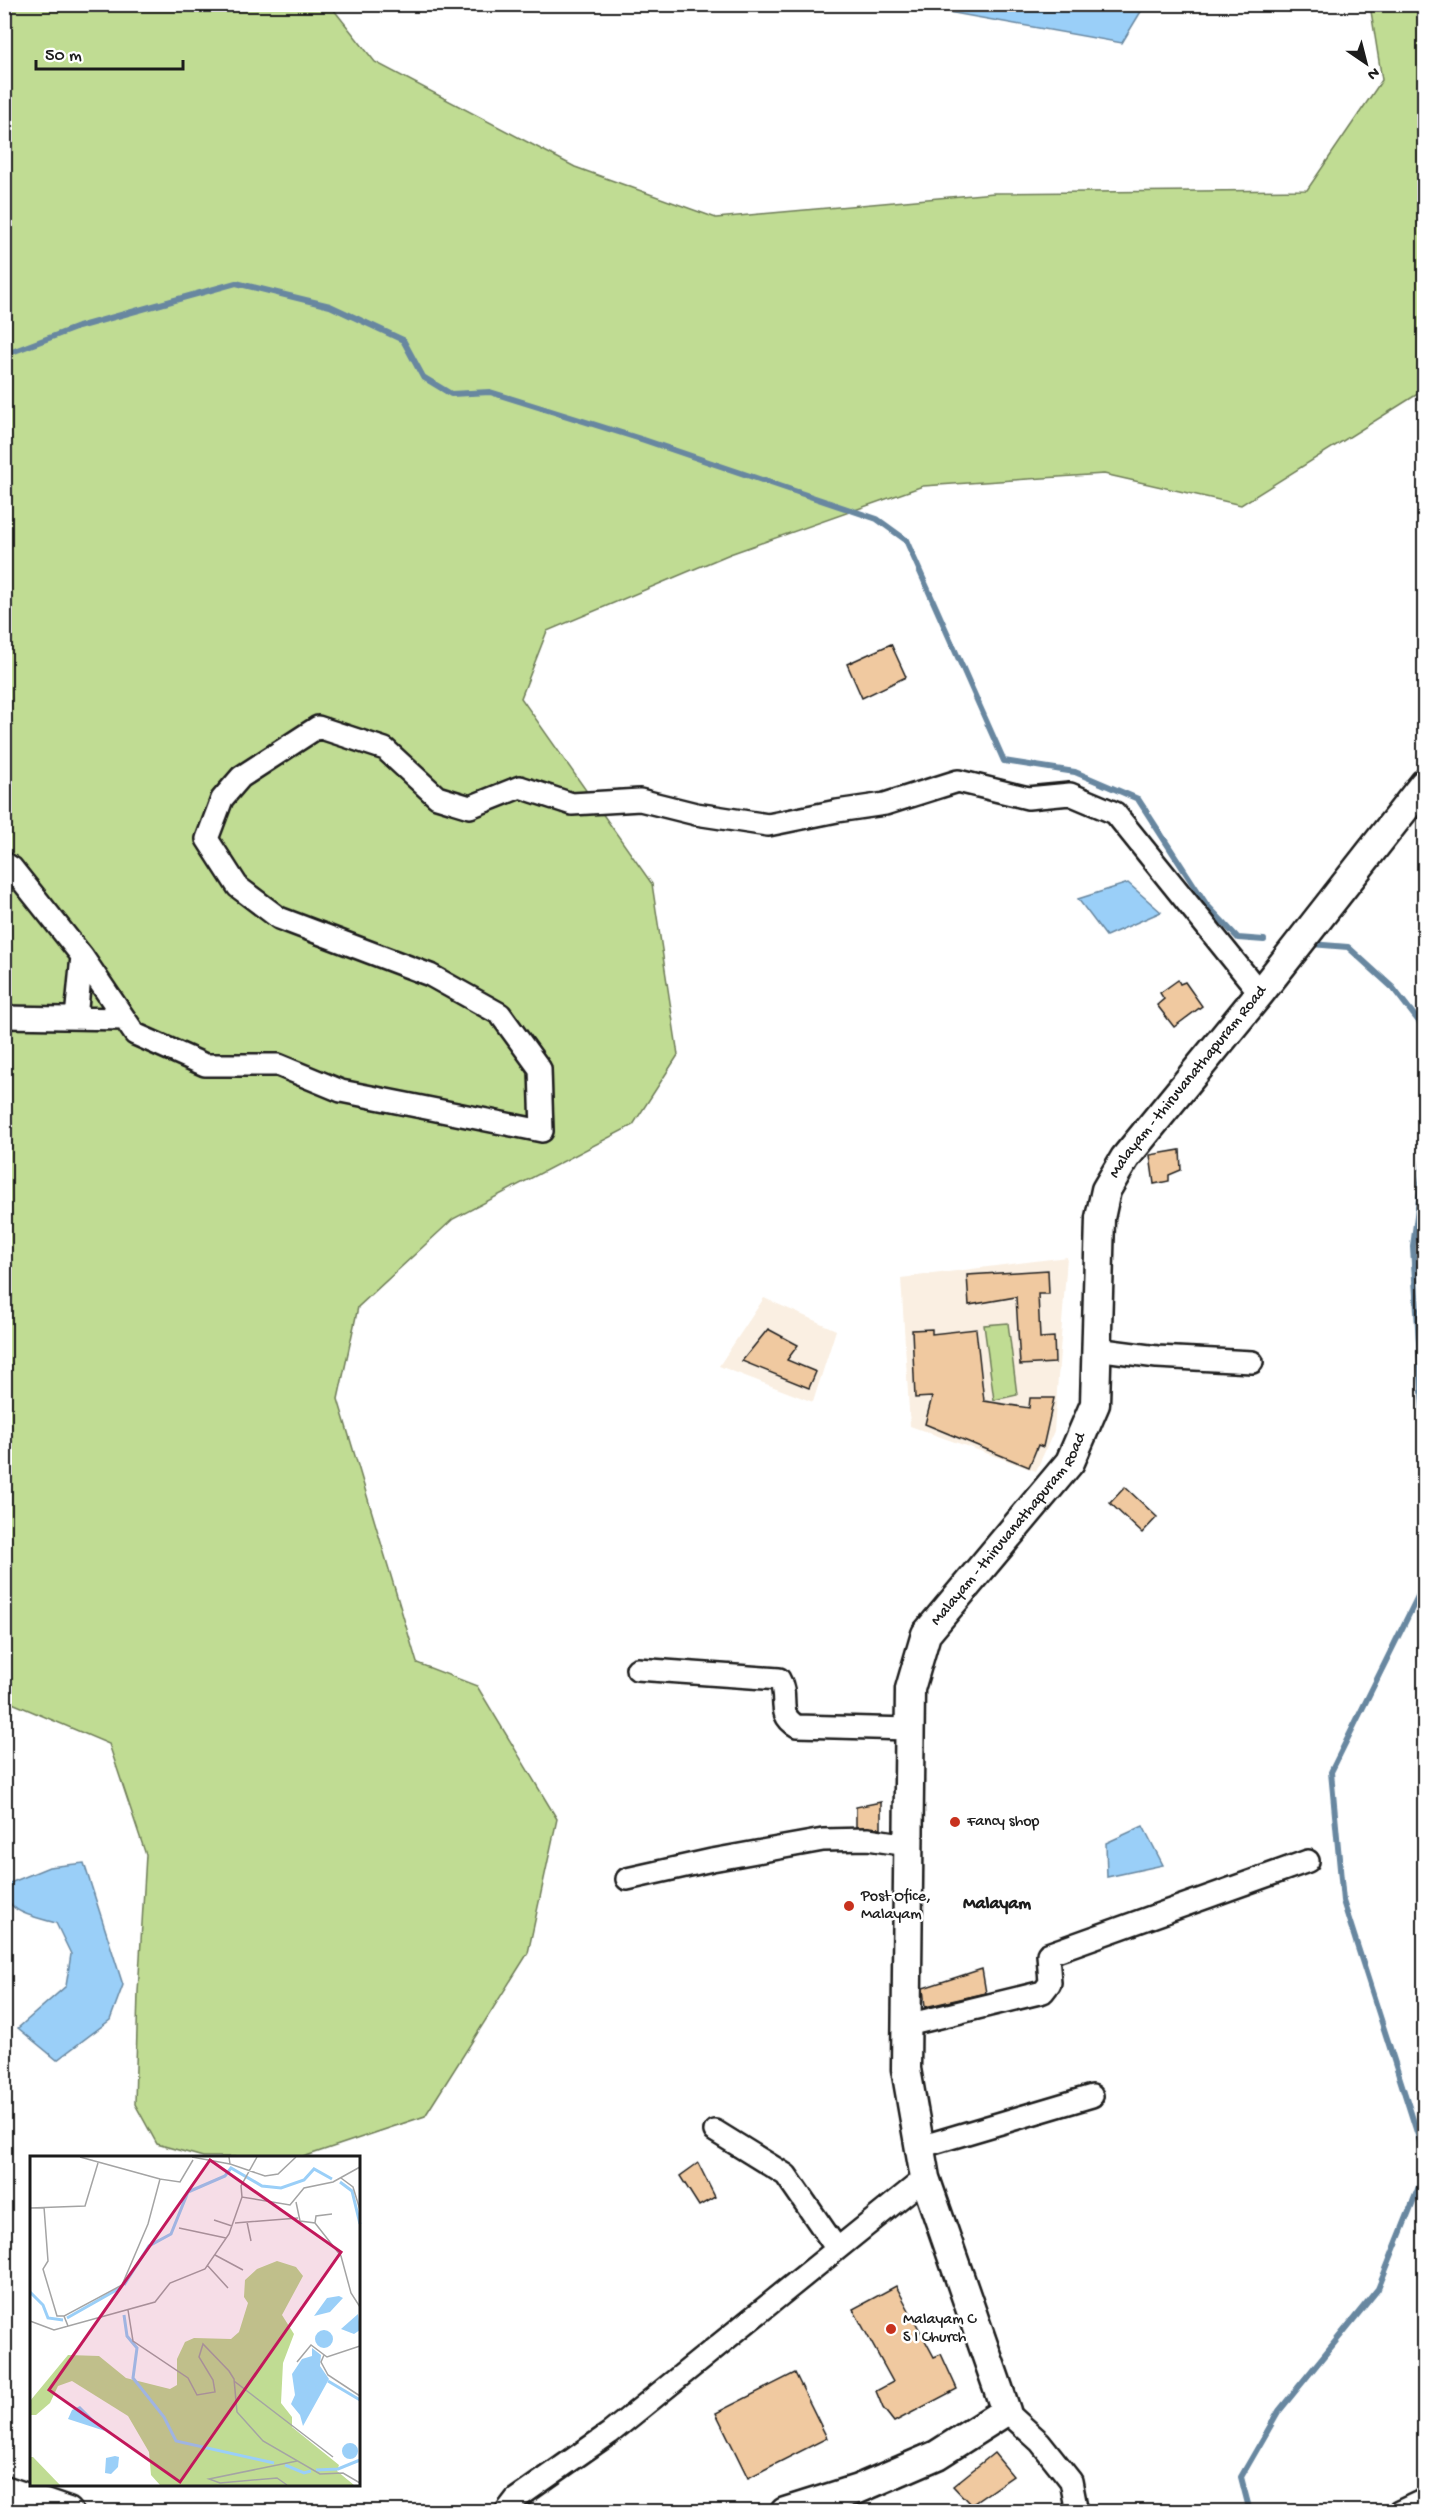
<svg xmlns="http://www.w3.org/2000/svg" width="1429" height="2516" viewBox="0 0 1429 2516" font-family="'Gochi Hand',sans-serif">
<style>
.built{fill:#faefe2}
.green{fill:#c0dc93;stroke:#6e7c58;stroke-width:1.5}
.water{fill:#9acff8;stroke:#6887a0;stroke-width:1.5}
.lines{fill:none;stroke-linecap:round;stroke-linejoin:round}
.stream{stroke:#6887a0;stroke-width:6}
.building{fill:#f0c9a0;stroke:#1c1c1c;stroke-width:1.5}
.street-casing{stroke:#1c1c1c;stroke-width:26}
.secondary-casing{stroke:#1c1c1c;stroke-width:33}
.street{stroke:#fff;stroke-width:21}
.secondary{stroke:#fff;stroke-width:28}
.poi-dot{fill:#c8321e;stroke:#fff;stroke-width:2}
.labels{text-anchor:middle;dominant-baseline:central;stroke-width:5;stroke-linejoin:round;paint-order:stroke}
.street-label{font-size:16px;fill:#1c1c1c;stroke:#fff}
.poi-label{font-size:16px;fill:#1c1c1c;stroke:#fff;text-anchor:start}
.neighbourhood-label{font-size:18px;font-weight:bold;fill:#1c1c1c;stroke:#fff}
.inset-river{fill:none;stroke:#9acff8;stroke-width:3}
.inset-road{fill:none;stroke:#a4a4a4;stroke-width:1.5}
.view{fill:#c2185b;fill-opacity:0.15;stroke:#c2185b;stroke-width:3}
.inset-edge{fill:none;stroke:#1c1c1c;stroke-width:3}
</style>
<rect width="100%" height="100%" fill="#fff"/>
<filter id="ink" filterUnits="userSpaceOnUse"><feTurbulence type="fractalNoise" baseFrequency=".0167" numOctaves="2"/><feDisplacementMap in="SourceGraphic" scale="12" xChannelSelector="R" yChannelSelector="G"/><feConvolveMatrix kernelMatrix="1 2 1 2 8 2 1 2 1" color-interpolation-filters="sRGB"/></filter>
<g filter="url(#ink)">
<path class="built" d="M 1067,1257 L 1054,1431 L 1036,1471 L 910,1426 L 901,1278 Z
M 764,1298 L 836,1330 L 813,1402 L 719,1366 Z"/>
<path class="green" d="M 4,5 L 330,5 L 375,62 L 575,167 L 716,218 L 994,193 L 1307,190 L 1382,80 L 1370,5 L 1424,5 L 1424,390 L 1241,505 L 1104,474 L 923,486 L 730,554 L 547,631 L 521,698 L 652,884 L 678,1055 L 633,1125 L 453,1219 L 358,1307 L 338,1399 L 417,1663 L 477,1686 L 557,1819 L 528,1953 L 425,2116 L 303,2157 L 203,2157 L 157,2144 L 135,2104 L 138,1992 L 146,1855 L 109,1744 L 5,1700 Z
M 1008,1323 L 1017,1395 L 994,1400 L 984,1325 Z"/>
<path class="water" d="M 909,5 L 1145,4 L 1145,5 L 1122,43 Z
M 1128,883 L 1161,912 L 1106,936 L 1078,899 Z
M 1143,1826 L 1163,1865 L 1107,1877 L 1106,1843 Z
M 84,1863 L 123,1985 L 110,2020 L 57,2060 L 18,2028 L 66,1986 L 71,1954 L 56,1923 C 33,1916 4,1914 5,1885 L 49,1867 Z"/>
<g class="lines">
<path class="stream" d="M 4,355 L 78,327 L 236,283 L 330,306 L 403,340 L 423,377 L 451,394 L 490,392 L 644,440 L 877,519 L 906,540 L 1004,761 L 1075,772 L 1138,799 L 1206,904 L 1238,938 L 1264,940
M 1311,944 L 1348,947 L 1393,988 L 1424,1028
M 1424,1160 L 1413,1247 L 1424,1423
M 1424,1584 L 1331,1772 L 1343,1901 L 1424,2154
M 1250,2512 L 1241,2477 L 1279,2411 L 1378,2289 L 1424,2174"/>
</g>
<path class="building" d="M 891,644 L 906,677 L 862,698 L 847,664 Z
M 1178,980 L 1180,984 L 1185,982 L 1202,1006 L 1174,1027 L 1157,1005 L 1164,999 L 1160,993 Z
M 1180,1150 L 1181,1170 L 1169,1175 L 1169,1181 L 1154,1184 L 1150,1155 Z
M 1048,1270 L 1049,1294 L 1038,1294 L 1040,1338 L 1054,1337 L 1055,1363 L 1020,1365 L 1016,1297 L 969,1305 L 967,1275 Z
M 768,1329 L 798,1345 L 787,1360 L 816,1372 L 809,1388 L 742,1361 Z
M 932,1329 L 932,1334 L 976,1329 L 984,1401 L 1029,1408 L 1030,1398 L 1054,1398 L 1043,1447 L 1038,1445 L 1029,1467 L 925,1424 L 932,1397 L 915,1398 L 912,1330 Z
M 1125,1487 L 1157,1517 L 1142,1533 L 1110,1503 Z
M 881,1802 L 881,1828 L 856,1827 L 856,1807 Z
M 982,1969 L 986,1993 L 925,2007 L 923,1988 Z
M 698,2163 L 715,2197 L 699,2206 L 680,2176 Z
M 896,2286 L 934,2357 L 941,2354 L 957,2389 L 894,2422 L 883,2408 L 876,2391 L 893,2382 L 853,2309 Z
M 795,2373 L 827,2438 L 748,2478 L 716,2413 Z
M 994,2453 L 1013,2476 L 971,2505 L 953,2486 Z"/>
<g class="lines">
<defs>
<path id="street" d="M 4,863 L 12,868 L 82,956 L 135,1034 L 205,1065 L 278,1065 L 341,1091 L 542,1131 L 540,1069 L 500,1014 L 430,975 L 279,918 L 238,887 L 207,839 L 222,799 L 241,777 L 318,727 L 385,749 L 437,797 L 470,807 L 520,787 L 572,804 L 640,800 L 696,814 L 768,825 L 837,811 L 885,804 L 958,781 L 1028,798 L 1070,794 L 1115,813 L 1260,993
M 4,1017 L 125,1019
M 76,1018 L 82,956
M 1096,1349 L 1157,1357 L 1252,1362
M 637,1669 L 779,1679 C 790,1697 775,1714 797,1726 L 910,1729
M 627,1879 L 712,1860 L 823,1840 L 868,1839 L 908,1845
M 907,2025 L 1043,1992 L 1050,1983 L 1048,1954 L 1308,1861
M 715,2131 L 786,2175 L 837,2249
M 920,2147 L 1092,2096
M 1006,2411 L 1040,2442 L 1071,2481 L 1077,2512
M 506,2512 L 516,2499 L 610,2433 L 925,2178
M 1399,2512 L 1424,2500"/>
<g id="secondary">
<path d="M 4,2490 L 68,2512"/>
<path id="s1" d="M 785,2512 L 858,2489 L 937,2455 L 1006,2411 L 925,2178 L 906,2069 L 910,1689 L 926,1634 L 1070,1462 L 1095,1404 L 1100,1218 L 1106,1190 L 1125,1158 L 1260,993 L 1424,784"/>
</g>
</defs>
<use href="#street" class="street-casing"/>
<use href="#secondary" class="secondary-casing"/>
<use href="#street" class="street"/>
<use href="#secondary" class="secondary"/>
</g>
</g>
<g class="poi-dot">
<circle cx="955" cy="1822" r="6"/>
<circle cx="849" cy="1906" r="6"/>
<circle cx="891" cy="2329" r="6"/>
</g>
<g class="labels">
<g class="street-label">
<text stroke="none"><textPath href="#s1" startOffset="1677">Malayam - thiruvanathapuram Road</textPath></text>
<text stroke="none"><textPath href="#s1" startOffset="1173">Malayam - thiruvanathapuram Road</textPath></text>
</g>
<g class="poi-label">
<text x="967" y="1822">Fancy shop</text>
<text x="861" y="1897">Post Ofice,<tspan x="861" dy="18">Malayam</tspan></text>
<text x="903" y="2320">Malayam C<tspan x="903" dy="18">S I Church</tspan></text>
</g>
<g class="neighbourhood-label">
<text x="997" y="1904">Malayam</text>
</g>
</g>
<g transform="translate(30 2156)">
<rect width="330" height="330" fill="#fff"/>
<path d="M 247,105 L 266,111 L 273,120 L 252,159 L 264,178 L 253,207 L 251,247 L 262,261 L 262,271 L 309,309 L 307,315 L 324,329 L 130,329 L 121,319 L 119,296 L 98,260 L 42,225 L 28,230 L 20,247 L 6,259 L 0,259 L 0,245 L 38,199 L 69,200 L 96,222 L 140,233 L 147,229 L 147,203 L 155,186 L 164,182 L 201,183 L 209,176 L 218,147 L 214,141 L 215,124 L 227,113 ZM 0,301 L 3,301 L 30,329 L 0,329 Z" fill="#c0dc93"/>
<path d="M 309,140 L 313,142 L 300,156 L 284,160 L 297,142 ZM 328,158 L 330,174 L 324,178 L 311,173 ZM285 183a9 9 0 1 1 18 0a9 9 0 1 1-18 0ZM 282,192 L 291,199 L 290,210 L 299,223 L 273,270 L 270,259 L 261,248 L 265,239 L 262,218 L 272,203 L 282,200 ZM 50,250 L 75,275 L 38,263 L 42,254 ZM312 295a8 8 0 1 1 16 0a8 8 0 1 1-16 0ZM 85,300 L 89,301 L 88,311 L 81,318 L 75,317 L 76,302 Z" fill="#9acff8"/>
<path class="inset-river" d="M 310,26 L 322,35 L 330,68M 94,129 L 119,90 L 141,78 L 158,36 L 195,20 L 201,12 L 232,30 L 251,32 L 274,24 L 284,13 L 302,23M 0,136 L 13,149 L 18,162 L 33,164M 94,159 L 97,180 L 107,192 L 103,222 L 134,261 L 146,285 L 244,307M 37,162 L 90,132M 298,225 L 330,244M 255,309 L 274,317 L 281,315M 286,314 L 308,313 L 330,304"/>
<path class="inset-road" d="M 50,1 L 130,23M 162,1 L 200,8M 199,1 L 200,8 L 235,20 L 248,18 L 266,1M 311,22 L 323,31 L 330,54M 212,41 L 211,30 L 227,1M 266,46 L 270,65 L 285,67 L 311,100 L 321,137 L 330,151M 14,51 L 18,105 L 13,113 L 27,160 L 34,160M 0,52 L 55,50 L 68,7M 184,64 L 202,70M 217,66 L 221,85M 205,67 L 268,62M 285,67 L 286,60 L 302,58M 149,72 L 196,82M 185,99 L 213,114M 177,109 L 198,132M 98,154 L 103,185 L 158,222 L 167,239 L 185,236 L 183,224 L 169,201 L 173,188 L 199,215 L 204,223 L 207,256 L 233,285 L 290,318 L 313,317 L 330,327M 0,165 L 24,174 L 125,146 L 140,127 L 175,113 L 199,78 L 212,41 L 260,49 L 274,32 L 303,26 L 330,11M 38,170 L 34,160 L 92,129 L 118,68 L 130,23 L 150,26 L 163,4M 294,199 L 291,206 L 298,219 L 330,240M 267,206 L 281,189 L 297,201 L 330,190M 204,225 L 303,301M 257,329 L 247,322 L 190,327 L 179,323 L 267,305"/>
<path class="view" d="M 180,4 L 311,96 L 150,326 L 19,234 Z"/>
<rect width="330" height="330" class="inset-edge"/>
</g>
<rect width="1429" height="2516" fill="none" stroke="#fff" stroke-width="24"/>
<rect x="12" y="12" width="1405" height="2492" fill="none" stroke="#1c1c1c" stroke-width="2" filter="url(#ink)"/>
<g transform="translate(1366 63) rotate(145)" stroke="#ffffff" stroke-width="4.5" paint-order="stroke">
<path d="M0-4.5L10 22L0 15L-10 22Z" fill="#1c1c1c"/>
<text y="-9" font-size="16" font-weight="bold" text-anchor="middle" fill="#1c1c1c">N</text>
</g>
<path d="M36 60v9h147v-9" fill="none" stroke="#1c1c1c" stroke-width="3"/>
<text x="45" y="60" font-size="18" fill="#1c1c1c" stroke="#ffffff" stroke-width="4.5" paint-order="stroke">50 m</text>
</svg>
